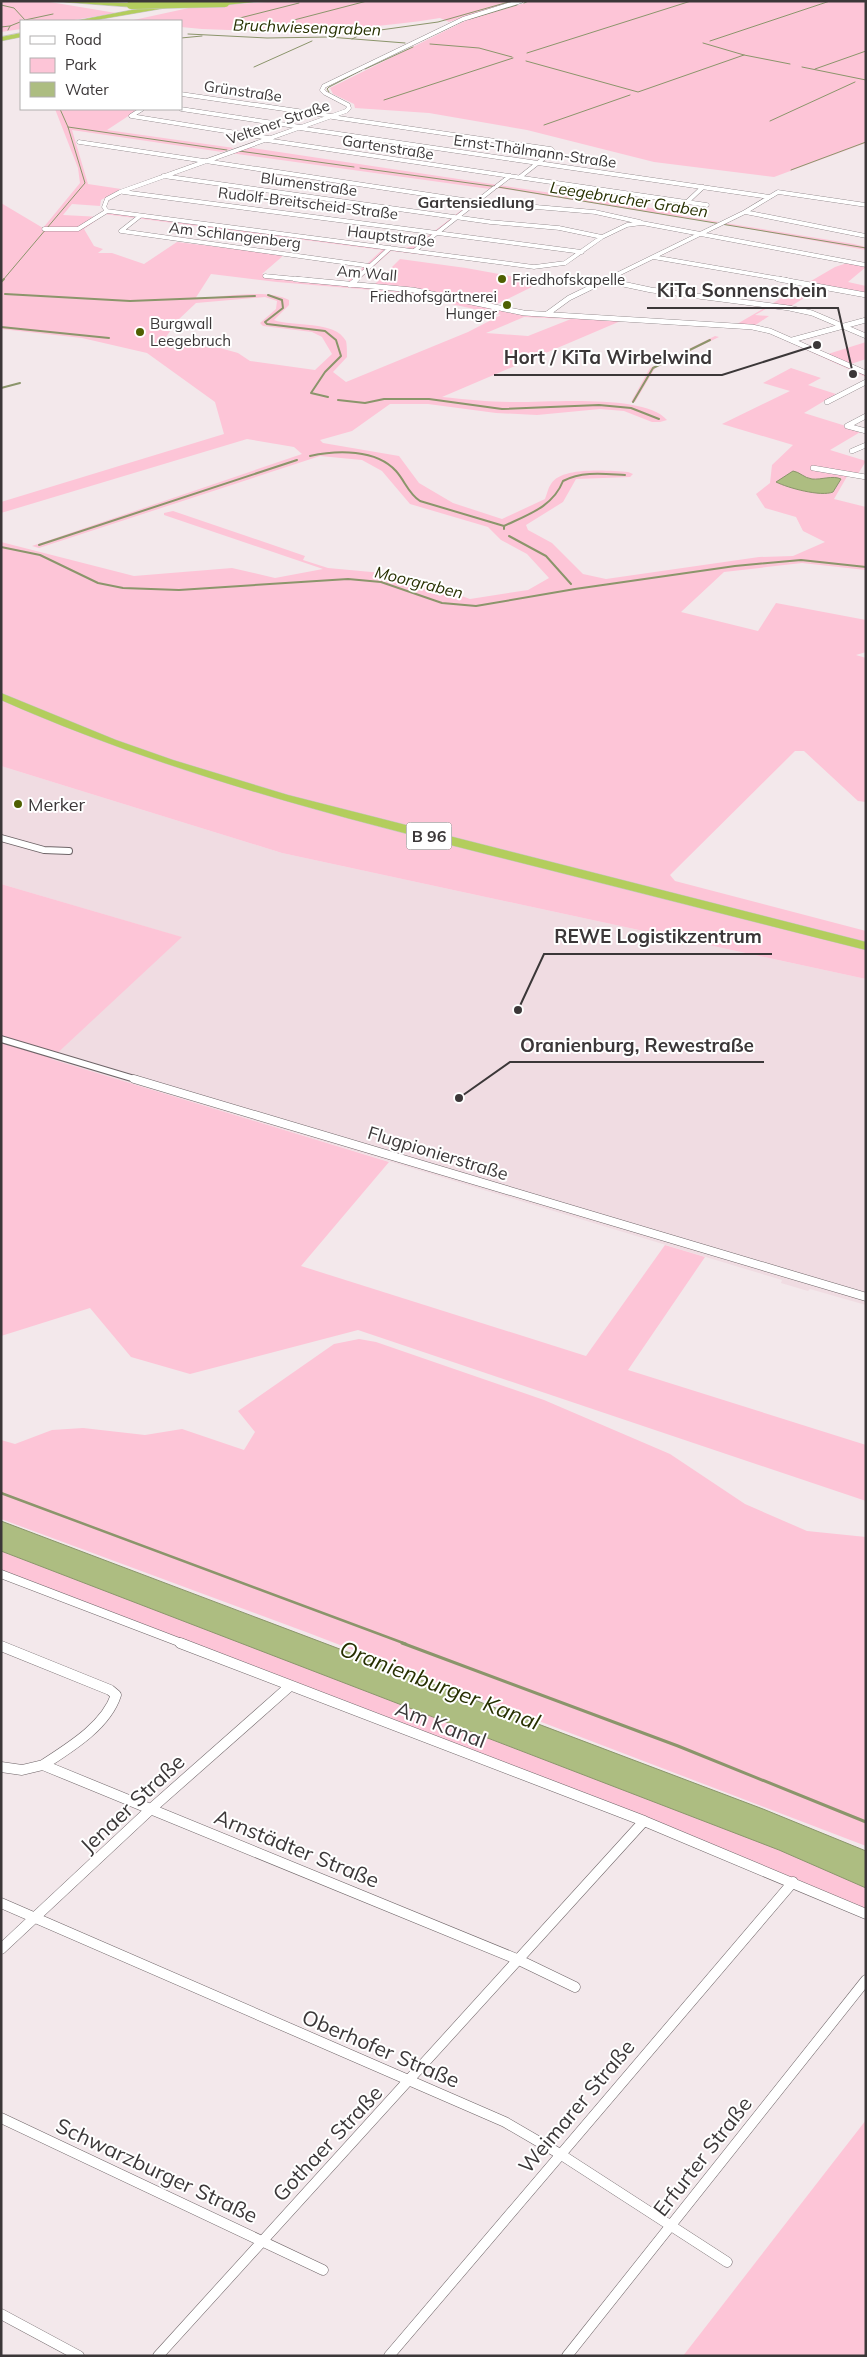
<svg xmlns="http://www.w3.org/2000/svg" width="867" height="2357" viewBox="0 0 867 2357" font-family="Mulish,sans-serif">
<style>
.built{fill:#f0dce2}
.green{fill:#fdc5d7;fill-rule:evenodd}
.water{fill:#adbd81;stroke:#8b956b}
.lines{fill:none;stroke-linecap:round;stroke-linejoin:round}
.stream-far3{stroke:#8b956b;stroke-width:1}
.stream-far2{stroke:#8b956b;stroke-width:2}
.stream-far1{stroke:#8b956b;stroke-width:2.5}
.stream{stroke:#8b956b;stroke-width:3}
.street-far4-casing{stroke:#6e6467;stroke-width:4.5}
.street-far3-casing{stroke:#6e6467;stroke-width:5.5}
.street-far2-casing{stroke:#6e6467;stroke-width:8}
.street-far1-casing{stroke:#6e6467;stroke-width:9}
.street-casing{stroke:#6e6467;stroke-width:11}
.highway-casing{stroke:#c8c7c7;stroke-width:1}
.street-far4{stroke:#fff;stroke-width:4}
.street-far3{stroke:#fff;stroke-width:5}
.street-far2{stroke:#fff;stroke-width:6}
.street-far1{stroke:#fff;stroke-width:8}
.street{stroke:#fff;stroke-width:10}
.highway{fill:#b3cd5d;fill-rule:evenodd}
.highway-bridge-casing{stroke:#c8c7c7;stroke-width:9;stroke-linecap:butt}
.highway-bridge{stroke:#b3cd5d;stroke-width:8}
.poi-dot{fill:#4e5f01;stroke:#fff;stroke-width:2}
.labels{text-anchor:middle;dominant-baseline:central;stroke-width:4;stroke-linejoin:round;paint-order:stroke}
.far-street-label{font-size:15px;fill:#3b3738;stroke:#fff}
.far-poi-label{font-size:15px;fill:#3b3738;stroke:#fff;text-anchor:start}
.far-water-label{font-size:16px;font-style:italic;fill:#273001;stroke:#fff}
.far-neighbourhood-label{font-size:16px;font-weight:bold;fill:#3b3738;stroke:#fff}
.shield{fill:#fff;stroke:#767374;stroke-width:1}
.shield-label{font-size:16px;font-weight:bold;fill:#3b3738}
.poi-label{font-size:18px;fill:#3b3738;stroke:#fff;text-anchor:start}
.street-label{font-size:18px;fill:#3b3738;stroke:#fff}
.near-street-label{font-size:21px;fill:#3b3738;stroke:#fff}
.near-water-label{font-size:22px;font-style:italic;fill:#273001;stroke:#fff}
.leader{fill:none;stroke:#3b3738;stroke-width:2}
.callout-dot{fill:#3b3738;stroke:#fff;stroke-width:2}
.callout-label{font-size:19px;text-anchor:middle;font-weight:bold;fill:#3b3738;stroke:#fff;stroke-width:4;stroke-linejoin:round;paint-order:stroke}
</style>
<rect width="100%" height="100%" fill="#f3e8eb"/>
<path class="built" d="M 1,766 L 282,853 L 866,979 L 866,1305 L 810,1289 L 808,1291 L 781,1283 L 782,1280 L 50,1059 L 181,937 L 1,884 Z"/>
<path class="green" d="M 1,1 L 44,1 L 116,13 L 68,21 L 21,21 L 21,29 L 1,32 Z
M 285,1 L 515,1 L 449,22 L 440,18 C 360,31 282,33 202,29 L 181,27 L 181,21 L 129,21 L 198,6 Z
M 532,1 L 866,1 L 866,143 L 774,177 L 654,162 L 527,130 L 429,113 L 355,108 L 354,104 L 333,94 L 330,88 L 467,20 Z
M 55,109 L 139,109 L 107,130 L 234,148 L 222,152 L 72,130 L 88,184 L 121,189 L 101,200 L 100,206 L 72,204 L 63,215 L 101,217 L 84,229 L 94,246 L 103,249 L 98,253 L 112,253 L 144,264 L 177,242 L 284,255 L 262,274 L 346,283 L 382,250 L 104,214 L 110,210 L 403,248 L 415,246 L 472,202 L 478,203 L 417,250 L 479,259 L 476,261 L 391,251 L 355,283 L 374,285 L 400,259 L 466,268 L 542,282 L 495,305 L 525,312 L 737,324 L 835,267 L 847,263 L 866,267 L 848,282 L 866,286 L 866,296 L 822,287 L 788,308 L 771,306 L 755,315 L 769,316 L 754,326 L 799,341 L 828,354 L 866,342 L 866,359 L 851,364 L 866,370 L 866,377 L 767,332 L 749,328 L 623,320 L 442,397 C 464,399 488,402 510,402 C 545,403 644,393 667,420 L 660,422 L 652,422 L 624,411 L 600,409 L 537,415 L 496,413 L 428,404 L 390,404 L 352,431 L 320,440 L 323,443 L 399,456 L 419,483 L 453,503 L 502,519 L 545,499 C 547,494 548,488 551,484 C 562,466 610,471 628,472 L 633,474 L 630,477 L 576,479 L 563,502 L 526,525 L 528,530 L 552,543 L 583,574 L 606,579 L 759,557 L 793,556 L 825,542 L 803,531 L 796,517 L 765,508 L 756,494 L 770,483 L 772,465 L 793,445 L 722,424 L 790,391 L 763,383 L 791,368 L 821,378 L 808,385 L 836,394 L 804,413 L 862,431 L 830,450 L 866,461 L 858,474 L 849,473 L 834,499 L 866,507 L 866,570 L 802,563 L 724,572 L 681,612 L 758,631 L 776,603 L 866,620 L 866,652 L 856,655 L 866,658 L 866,802 L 858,801 L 804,751 L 795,751 L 670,875 L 675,881 L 866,931 L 866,979 L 282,853 L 1,766 L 1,542 L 134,576 L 232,568 L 275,578 L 323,569 L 164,515 L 164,513 L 173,511 L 305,556 L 303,560 L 328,568 L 404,575 L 470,599 L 528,590 L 549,578 L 527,554 L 501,540 L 488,527 L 410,504 L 382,471 L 362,460 L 320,456 L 39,548 L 32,546 L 302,454 L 294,447 L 247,439 L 1,513 L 1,502 L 224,434 L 215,402 L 147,353 L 82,338 L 1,329 L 1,203 L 43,228 L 80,183 L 78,168 ZM 211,274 L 277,282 L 397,292 L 501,315 L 468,332 L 346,382 L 333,372 L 347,357 C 347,353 347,345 346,341 C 335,320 292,327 274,320 L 289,305 L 289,300 C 268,288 220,297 195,299 ZM 265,297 L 277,301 L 276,309 L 260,323 L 263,326 L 312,332 L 322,337 L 332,354 L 315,370 L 250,361 L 238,353 L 220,348 L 161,344 L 178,320 L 196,303 ZM 524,317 L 570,319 L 571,319 L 528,336 L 486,333 Z
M 246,147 L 671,211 L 682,202 L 689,203 L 680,211 L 688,214 L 683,216 L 719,222 L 716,223 L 498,188 L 490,189 L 230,153 Z
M 725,223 L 854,244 L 866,247 L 866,250 L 722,224 Z
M 715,336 L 719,337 L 655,368 L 635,402 L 631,402 L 650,368 Z
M 1,884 L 182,937 L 51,1059 L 389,1162 L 301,1266 L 586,1356 L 665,1245 L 705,1257 L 628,1370 L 866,1445 L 866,1501 L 358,1330 L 190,1374 L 131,1357 L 90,1308 L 1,1336 Z
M 359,1339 L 376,1342 L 544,1400 L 670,1454 L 745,1504 L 807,1531 L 866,1537 L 866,1846 L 306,1632 L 1,1519 L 1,1440 L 15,1444 L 52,1430 L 83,1428 L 145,1435 L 182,1429 L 244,1450 L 255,1432 L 238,1411 L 334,1344 Z
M 1,1551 L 779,1850 L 866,1888 L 866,1919 L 495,1761 L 1,1570 Z
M 866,2120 L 866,2356 L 683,2356 Z"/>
<path class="water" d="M 793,471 C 800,472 804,478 812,479 C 821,480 833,475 841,479 L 833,492 C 821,497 788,488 776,482 Z
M 1,1521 L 763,1809 L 866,1851 L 866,1888 L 779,1850 L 1,1551 Z"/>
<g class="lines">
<path class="stream-far3" d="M 524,3 L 529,1
M 1,5 L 14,8 L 25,20 L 10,26 L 8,30
M 236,19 L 299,3
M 470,19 L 517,5
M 25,20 L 53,14
M 294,20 L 367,1
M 1,27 L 10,26
M 366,32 L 438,22 L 512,1
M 188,34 L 267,38 L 329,37 L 405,43
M 181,38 L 202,36
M 352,39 L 362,34
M 423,40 L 465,20
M 710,41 L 830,1
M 703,43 L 744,55 L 790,64
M 430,44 L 479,48 L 512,57
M 527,53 L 691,1
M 526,61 L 638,92 L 744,55
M 254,67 L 312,41
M 802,67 L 866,80
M 365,69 L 413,47
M 815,69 L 866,51
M 329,92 L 327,89 L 329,87 L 362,70
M 384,100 L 513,58
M 770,121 L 855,82
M 544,125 L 630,95
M 68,127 L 227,150
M 239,151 L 354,167
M 360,168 L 498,187 L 866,248
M 791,170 L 866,142
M 3,280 L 85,183 L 68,127 L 60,109"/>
<path class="stream-far2" d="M 1,282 L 4,279
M 5,294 L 130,301 L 255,296
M 268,295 L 282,300 L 283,308 L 265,322 L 267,324 L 325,331 L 336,340 L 341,356 L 325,372 L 311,393 L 328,397
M 1,327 L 109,338
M 1,388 L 20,383
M 338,400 L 365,403 L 384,399 L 429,399 L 502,409 L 599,405 L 631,408 L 659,419
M 633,402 L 653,368 L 710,340
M 310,456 C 337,450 376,449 396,471 C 405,481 408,493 420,501 L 504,526 L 504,529
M 504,526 C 527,515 553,507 563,481 C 583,471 604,474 625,475
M 509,536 L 546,556 L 571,584
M 39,545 L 297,460
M 1,547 L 40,555 L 98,583 L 123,588 L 179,590 L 348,579 L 381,582 L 442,603 L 476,606 L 575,589 L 735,566 L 801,560 L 866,567"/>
<path class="stream-far1" d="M 1,1493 L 406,1644"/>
<path class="stream" d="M 402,1643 L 678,1746 L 866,1822"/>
<defs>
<path id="street-far4" d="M 181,94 L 332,116
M 142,109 L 131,116 L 269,138
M 181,109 L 301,127
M 332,117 L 551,149 L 553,151 L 520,177
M 299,128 L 770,197
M 266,140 L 707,205
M 79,142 L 477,202 L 595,212 L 640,222
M 163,176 L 490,222 L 559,228 L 602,237
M 497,186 L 510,176
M 123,192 L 582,252
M 687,202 L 703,187
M 107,211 L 534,267 L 565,263 L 602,237 L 627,225 L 642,223 L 866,265
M 107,211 L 104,207 L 107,199 L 120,192 L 346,111 L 349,108 L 348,105 L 325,93 L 322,90 L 324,86 L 463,19 L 521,1
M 745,212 L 866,236
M 140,216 L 121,231 L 370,266
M 44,229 L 78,229 L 107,211
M 414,251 L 494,188
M 653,257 L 787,280
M 265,276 L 308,280
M 355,280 L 390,248
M 606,280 L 745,212 L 778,192 L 866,205"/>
<path id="street-far3" d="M 295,279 L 413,290 L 524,313 L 752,327 L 770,331 L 866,373
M 778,279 L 866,295
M 604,280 L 651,290 L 789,308 L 812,313 L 866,336
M 350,285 L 357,279
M 547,314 L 569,298 L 608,279
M 792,340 L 866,320
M 827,402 L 866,382
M 866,416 L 847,426 L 866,431
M 852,451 L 866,445
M 813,468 L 866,477"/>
<path id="street-far2" d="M 1,838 L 44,850 L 69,851
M 1,1039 L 138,1080"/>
<path id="street-far1" d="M 134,1079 L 866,1297
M 1,1574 L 184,1644"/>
<path id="street" d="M 180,1643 L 644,1821 L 866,1914
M 1,1646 L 110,1690 L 116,1695 C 106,1726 69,1748 43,1765
M 1,1767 L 22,1770 L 43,1765 L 519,1960 L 575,1987
M 1,1903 L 505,2122 L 560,2154 L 727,2262
M 1,1949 L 152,1808 L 290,1686
M 1,2118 L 323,2270
M 1,2314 L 79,2356
M 158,2356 L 644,1821
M 389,2356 L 793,1882
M 567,2356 L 866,1980"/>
<path id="highway" d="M 50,1 L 131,3 L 135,5 L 131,7 Z
M 223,1 L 262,1 L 225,5 L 221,3 Z
M 168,3 L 171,3 L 171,7 L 90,21 L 75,21 Z
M 21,33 L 21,37 L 1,41 L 1,37 Z
M 1,693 L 116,740 L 173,760 L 288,795 L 866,942 L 866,950 C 746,920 626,889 506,859 C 334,816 164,772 1,700 Z"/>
</defs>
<use href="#street-far4" class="street-far4-casing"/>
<use href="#street-far3" class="street-far3-casing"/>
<use href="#street-far2" class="street-far2-casing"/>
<use href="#street-far1" class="street-far1-casing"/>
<use href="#street" class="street-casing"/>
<use href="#highway" class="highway-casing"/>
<use href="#street-far4" class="street-far4"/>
<use href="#street-far3" class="street-far3"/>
<use href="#street-far2" class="street-far2"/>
<use href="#street-far1" class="street-far1"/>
<use href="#street" class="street"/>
<use href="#highway" class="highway"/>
<defs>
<path id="highway-bridge" d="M 131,5 L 225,3"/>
</defs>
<use href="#highway-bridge" class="highway-bridge-casing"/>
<use href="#highway-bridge" class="highway-bridge"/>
</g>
<g class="poi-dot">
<circle cx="502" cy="279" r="5"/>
<circle cx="507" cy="305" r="5"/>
<circle cx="140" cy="332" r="5"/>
<circle cx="18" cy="804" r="5"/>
</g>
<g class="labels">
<g class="far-street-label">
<text transform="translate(243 91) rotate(8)">Grünstraße</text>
<text transform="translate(278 122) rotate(-19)">Veltener Straße</text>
<text transform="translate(388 147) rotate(9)">Gartenstraße</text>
<text transform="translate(535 151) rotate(8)">Ernst-Thälmann-Straße</text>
<text transform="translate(309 184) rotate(8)">Blumenstraße</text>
<text transform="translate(308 203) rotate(7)">Rudolf-Breitscheid-Straße</text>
<text transform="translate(235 235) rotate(7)">Am Schlangenberg</text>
<text transform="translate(391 236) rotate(7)">Hauptstraße</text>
<text transform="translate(367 273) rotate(5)">Am Wall</text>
</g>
<g class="far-poi-label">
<text x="512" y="279">Friedhofskapelle</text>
<text x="497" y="296" text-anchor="end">Friedhofsgärtnerei<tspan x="497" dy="17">Hunger</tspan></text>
<text x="150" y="323">Burgwall<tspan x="150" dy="17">Leegebruch</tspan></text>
</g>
<g class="far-water-label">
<text transform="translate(307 27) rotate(2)">Bruchwiesengraben</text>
<text transform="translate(629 199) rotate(9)">Leegebrucher Graben</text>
<text transform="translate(419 582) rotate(14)">Moorgraben</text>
</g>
<g class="far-neighbourhood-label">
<text x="476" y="202">Gartensiedlung</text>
</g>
<rect class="shield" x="406.5" y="822.5" width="45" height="27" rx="4"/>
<g class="shield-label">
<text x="429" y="836">B 96</text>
</g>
<g class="poi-label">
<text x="28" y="804">Merker</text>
</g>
<g class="street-label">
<text transform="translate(438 1153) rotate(17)">Flugpionierstraße</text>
</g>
<g class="near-street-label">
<text transform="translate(441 1724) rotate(21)">Am Kanal</text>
<text transform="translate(132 1803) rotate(-43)">Jenaer Straße</text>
<text transform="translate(297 1848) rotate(22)">Arnstädter Straße</text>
<text transform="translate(381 2048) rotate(23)">Oberhofer Straße</text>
<text transform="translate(576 2106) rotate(-50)">Weimarer Straße</text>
<text transform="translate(327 2143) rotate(-47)">Gothaer Straße</text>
<text transform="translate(702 2156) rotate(-52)">Erfurter Straße</text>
<text transform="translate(157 2170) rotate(25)">Schwarzburger Straße</text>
</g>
<g class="near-water-label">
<text transform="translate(440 1685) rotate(21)">Oranienburger Kanal</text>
</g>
</g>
<path class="leader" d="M853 374L838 308H647M817 345L722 375H494M518 1010L544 954H772M459 1098L510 1062H764"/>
<g class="callout-dot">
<circle cx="853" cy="374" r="5"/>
<circle cx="817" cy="345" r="5"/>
<circle cx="518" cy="1010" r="5"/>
<circle cx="459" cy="1098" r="5"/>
</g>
<g class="callout-label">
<text x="742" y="297">KiTa Sonnenschein</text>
<text x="608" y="364">Hort / KiTa Wirbelwind</text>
<text x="658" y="943">REWE Logistikzentrum</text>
<text x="637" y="1052">Oranienburg, Rewestraße</text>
</g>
<rect width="867" height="2357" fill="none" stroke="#3b3738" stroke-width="5"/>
<rect x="20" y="20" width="162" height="90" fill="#ffffff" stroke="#b1afaf"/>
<rect x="30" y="36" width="25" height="8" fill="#ffffff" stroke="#b1afaf"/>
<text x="65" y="45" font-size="15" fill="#3b3738">Road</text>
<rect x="30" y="58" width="25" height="15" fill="#fdc5d7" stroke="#b1afaf"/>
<text x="65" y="70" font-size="15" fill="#3b3738">Park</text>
<rect x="30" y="82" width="25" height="15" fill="#adbd81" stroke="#b1afaf"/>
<text x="65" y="95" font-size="15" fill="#3b3738">Water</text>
</svg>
